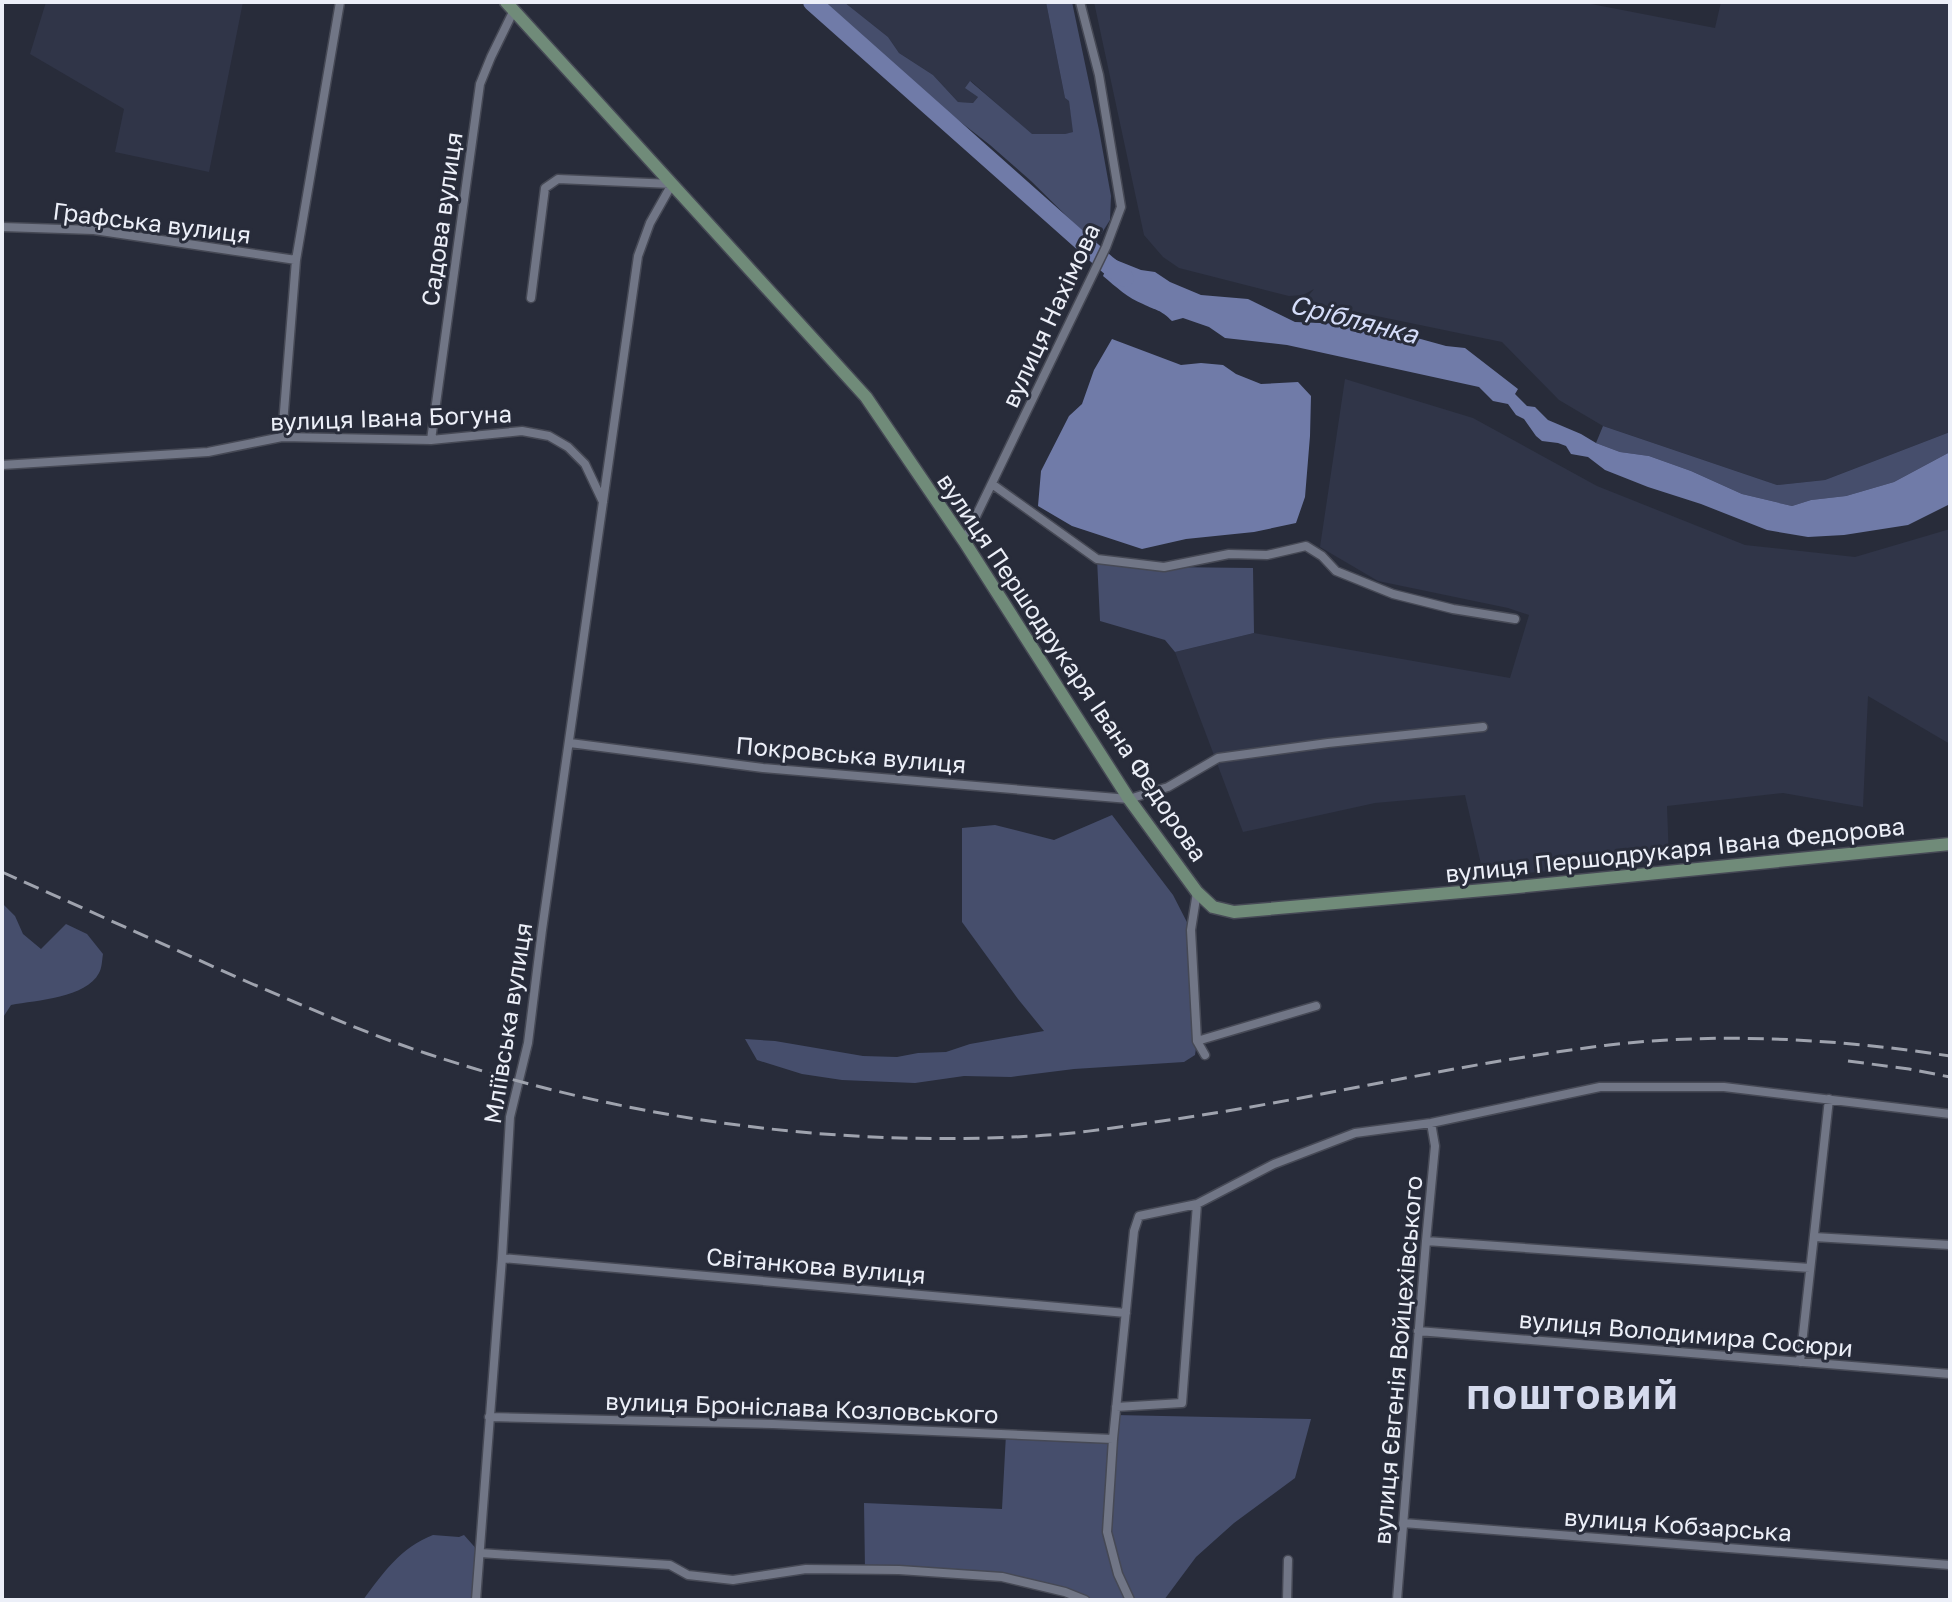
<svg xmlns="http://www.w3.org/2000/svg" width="1952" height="1602" viewBox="0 0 1952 1602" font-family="'Golos Text',sans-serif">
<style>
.built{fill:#303548}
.green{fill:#464e6c}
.water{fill:#707ba8}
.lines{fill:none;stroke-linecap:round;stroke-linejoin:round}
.river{stroke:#707ba8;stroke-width:18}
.street-casing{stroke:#464955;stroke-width:11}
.secondary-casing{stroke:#464955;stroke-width:15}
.street{stroke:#717686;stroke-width:8}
.secondary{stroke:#708b79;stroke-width:12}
.rail{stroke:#9fa3ae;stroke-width:3;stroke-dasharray:16 8;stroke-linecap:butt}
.labels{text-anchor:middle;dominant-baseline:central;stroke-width:6;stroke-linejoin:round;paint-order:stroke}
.street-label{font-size:24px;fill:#eceff8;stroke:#282c3a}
.water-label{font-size:26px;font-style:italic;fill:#d5ddf9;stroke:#282c3a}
.district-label{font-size:32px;font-weight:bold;letter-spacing:2px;fill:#d5daed;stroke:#282c3a}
</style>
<rect width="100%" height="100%" fill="#282c3a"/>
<path class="built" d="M 46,2 L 243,2 L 209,172 L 115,152 L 124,109 L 30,54 Z
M 844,2 L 1046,2 L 1065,98 L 1069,101 L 1074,132 L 1065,134 L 1031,134 L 971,81 L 978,97 L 973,103 L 958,102 L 933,75 L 899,53 L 888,37 Z
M 1094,2 L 1581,2 L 1715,28 L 1721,2 L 1950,2 L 1950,432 L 1825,480 L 1777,485 L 1603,426 L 1559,400 L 1502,342 L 1304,301 L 1314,289 L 1303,295 L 1289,296 L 1179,268 L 1163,257 L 1144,235 Z
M 1345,379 L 1473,418 L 1597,486 L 1745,545 L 1855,557 L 1950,529 L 1950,744 L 1868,696 L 1863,807 L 1783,793 L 1667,806 L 1669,860 L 1484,877 L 1465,795 L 1375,803 L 1243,832 L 1175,652 L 1254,633 L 1510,678 L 1529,615 L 1508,608 L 1378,581 L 1320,547 Z"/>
<path class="green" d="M 818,2 L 844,2 L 888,37 L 899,53 L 933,75 L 958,102 L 973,103 L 978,97 L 965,88 L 970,81 L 1032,134 L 1065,134 L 1073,132 L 1069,101 L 1065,98 L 1046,2 L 1072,2 L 1099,130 L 1111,196 L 1110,220 L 1095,244 L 1031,181 L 990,145 L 917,88 Z
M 1603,426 L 1777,485 L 1825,480 L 1950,432 L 1950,452 L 1894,482 L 1846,496 L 1811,500 L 1792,506 L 1742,494 L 1691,471 L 1649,456 L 1620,452 L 1596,443 Z
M 1097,559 L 1164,567 L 1253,568 L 1254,633 L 1175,652 L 1165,640 L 1100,621 Z
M 1112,815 L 1173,895 L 1191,930 L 1197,1041 L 1195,1055 L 1184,1062 L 1074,1069 L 1011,1077 L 964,1076 L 915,1083 L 842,1080 L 802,1074 L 757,1060 L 745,1039 L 775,1041 L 863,1056 L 897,1057 L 918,1053 L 946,1052 L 970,1044 L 1044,1031 L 1018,999 L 962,922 L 962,828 L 995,825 L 1054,840 Z
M 2,903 L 15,916 L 23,934 L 41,949 L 66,924 L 87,934 L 103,954 C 102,960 102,968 99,973 C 86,998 37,1000 11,1005 L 2,1019 Z
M 1115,1415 L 1311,1419 L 1295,1478 L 1234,1523 L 1196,1557 L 1164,1600 L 1085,1600 L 1002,1577 L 865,1570 L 864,1503 L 1002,1509 L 1006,1434 L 1113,1439 Z
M 433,1535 L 459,1537 L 464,1535 L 480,1553 L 476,1600 L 363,1600 C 383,1573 401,1547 433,1535 Z"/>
<path class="water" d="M 1111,258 L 1141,270 L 1155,272 L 1170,282 L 1201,295 L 1248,299 L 1295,322 L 1370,325 L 1446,346 L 1465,348 L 1518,389 L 1515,394 L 1527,406 L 1535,407 L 1548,420 L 1581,434 L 1596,443 L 1620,452 L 1649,456 L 1691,471 L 1742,494 L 1792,506 L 1811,500 L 1846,496 L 1894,482 L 1950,452 L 1950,504 L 1908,525 L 1844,535 L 1808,537 L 1790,534 L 1767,530 L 1701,504 L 1648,487 L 1605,470 L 1588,457 L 1571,454 L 1566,446 L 1558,443 L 1542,441 L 1536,436 L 1524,419 L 1516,415 L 1508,404 L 1493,401 L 1479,387 L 1287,345 L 1225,338 L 1209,327 L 1183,318 L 1172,321 C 1160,309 1157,311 1143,304 C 1128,298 1116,287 1103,276 Z
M 1112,339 L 1181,365 L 1201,363 L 1223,365 L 1236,374 L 1261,384 L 1298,382 L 1311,396 L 1310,436 L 1305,497 L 1296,523 L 1254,532 L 1186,539 L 1142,549 L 1072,526 L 1038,506 L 1041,471 L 1069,416 L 1082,404 L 1094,370 Z"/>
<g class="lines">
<path class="river" d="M 812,2 L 1108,265 L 1125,278"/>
<defs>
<path id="street" d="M 2,227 L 94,230 L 296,260
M 282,437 L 296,260 L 340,2
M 431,440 L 480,84 L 491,57 L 514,10
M 2,465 L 208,452 L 282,437 L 431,440 L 522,431 L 549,436 L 568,447 L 585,464 L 603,502
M 992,484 L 1097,559 L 1164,567 L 1229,554 L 1267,555 L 1306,546 L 1322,556 L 1336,571 L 1393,594 L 1453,609 L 1515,619
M 964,541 L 1106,247 L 1121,207 L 1099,75 L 1080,2
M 570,743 L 763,768 L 1129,799 L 1168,787 L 1218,758 L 1328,743 L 1483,727
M 1197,892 L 1191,930 L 1197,1041 L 1205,1055
M 1197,1041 L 1316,1006
M 1814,1237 L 1950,1245
M 1426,1241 L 1810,1268
M 502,1258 L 1126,1313
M 1418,1331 L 1950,1374
M 1800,1362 L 1829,1099
M 1116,1407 L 1182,1403 L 1197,1204
M 489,1417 L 773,1424 L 1113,1439
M 1403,1523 L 1950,1565
M 480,1553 L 670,1565 L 688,1575 L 733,1580 L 806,1569 L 899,1570 L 1002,1577 L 1065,1592 L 1085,1600
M 476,1600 L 502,1258 L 510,1117 L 528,1043 L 542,930 L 638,256 L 650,223 L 672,184 L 558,179 L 545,188 L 531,298
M 1130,1600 L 1118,1574 L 1107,1532 L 1113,1439 L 1134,1231 L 1139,1216 L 1197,1204 L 1274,1164 L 1355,1133 L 1431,1123 L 1600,1087 L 1724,1087 L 1950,1114
M 1287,1600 L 1288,1560
M 1397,1600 L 1426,1241 L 1435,1146 L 1431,1123"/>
<path id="secondary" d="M 506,2 L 866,397 L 964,541 L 1129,799 L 1197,892 L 1213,907 L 1234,912 L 1507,888 L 1950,844"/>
</defs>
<use href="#street" class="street-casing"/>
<use href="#secondary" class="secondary-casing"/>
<use href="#street" class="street"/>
<use href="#secondary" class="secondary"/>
<path class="rail" d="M 2,872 C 85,909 167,946 250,983 C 309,1008 367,1034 428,1054 C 622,1118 828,1148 1033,1136 C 1076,1134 1120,1127 1162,1121 C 1312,1100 1459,1063 1609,1045 C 1722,1032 1838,1039 1950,1056
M 1848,1061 L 1909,1069 L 1950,1077"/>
</g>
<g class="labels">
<g class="street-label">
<text transform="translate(441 219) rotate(-82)">Садова вулиця</text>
<text transform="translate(152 222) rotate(7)">Графська вулиця</text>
<text transform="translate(1050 315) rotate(-65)">вулиця Нахімова</text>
<text transform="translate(391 417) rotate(-2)">вулиця Івана Богуна</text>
<text transform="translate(1073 667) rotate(56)">вулиця Першодрукаря Івана Федорова</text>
<text transform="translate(851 754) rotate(5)">Покровська вулиця</text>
<text transform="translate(1675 849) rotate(-6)">вулиця Першодрукаря Івана Федорова</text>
<text transform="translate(507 1023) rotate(-81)">Мліївська вулиця</text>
<text transform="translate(816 1265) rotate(5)">Світанкова вулиця</text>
<text transform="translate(1686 1333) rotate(5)">вулиця Володимира Сосюри</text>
<text transform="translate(1397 1360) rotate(-85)">вулиця Євгенія Войцехівського</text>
<text transform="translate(802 1407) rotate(2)">вулиця Броніслава Козловського</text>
<text transform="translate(1678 1524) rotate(4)">вулиця Кобзарська</text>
</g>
<g class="water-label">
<text transform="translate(1354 319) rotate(14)">Сріблянка</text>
</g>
<g class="district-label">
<text x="1573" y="1397">ПОШТОВИЙ</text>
</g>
</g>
<rect width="1952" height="1602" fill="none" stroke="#eceff8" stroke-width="8"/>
</svg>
